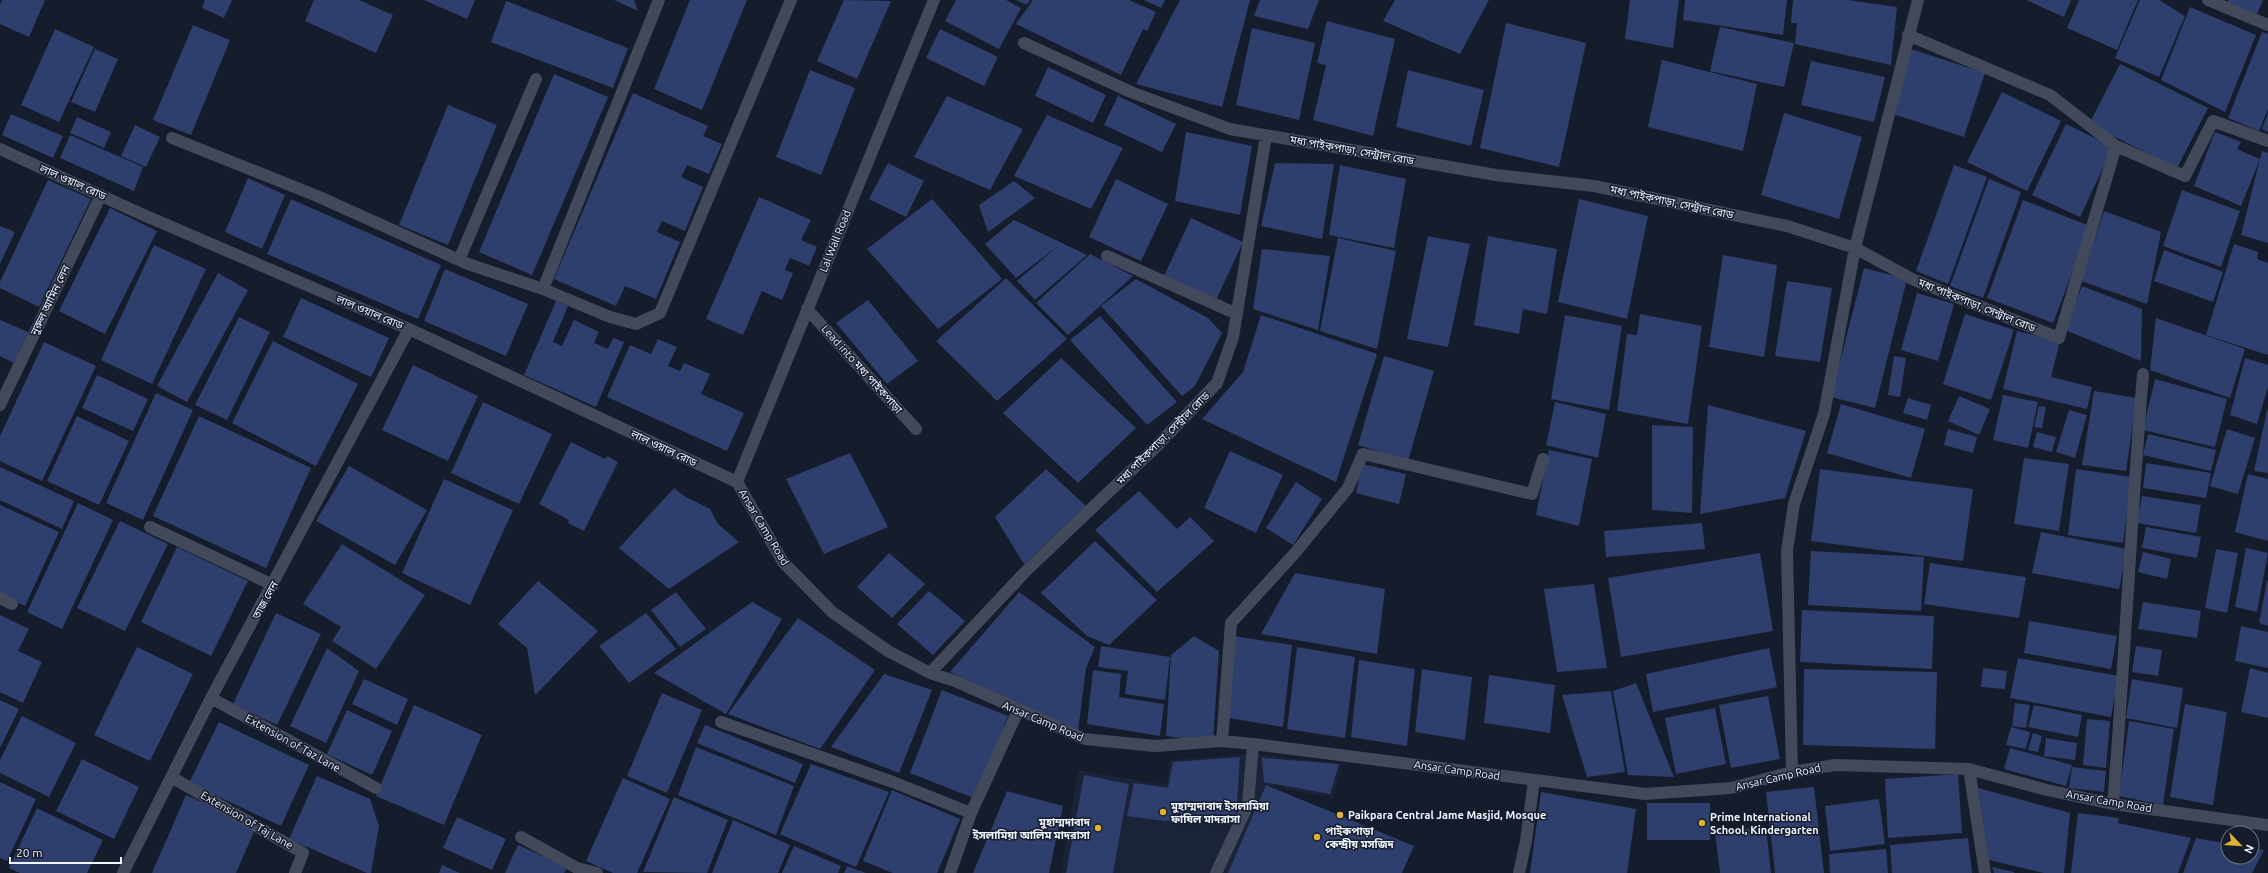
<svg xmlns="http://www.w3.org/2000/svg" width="2268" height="873" viewBox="0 0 2268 873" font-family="Ubuntu,'Noto Sans Bengali',sans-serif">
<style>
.built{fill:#1b2339}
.building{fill:#2e3f6d}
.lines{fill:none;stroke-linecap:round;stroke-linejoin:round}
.service{stroke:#41495b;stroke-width:12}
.minor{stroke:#41495b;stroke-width:12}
.poi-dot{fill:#dfb034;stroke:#151c2c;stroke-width:1.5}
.labels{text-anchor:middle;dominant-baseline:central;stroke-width:3;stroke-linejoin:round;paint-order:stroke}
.street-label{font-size:11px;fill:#f0f4fe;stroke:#151c2c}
.poi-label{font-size:11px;font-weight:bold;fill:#f0f4fe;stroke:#151c2c;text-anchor:start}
</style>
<rect width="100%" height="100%" fill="#151c2c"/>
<path class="built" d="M 1251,754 L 1342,764 L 1333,798 L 1266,785 L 1228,873 L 1061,873 L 1078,770 L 1167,785 L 1170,760 Z"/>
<path class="building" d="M 2,0 L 45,0 L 29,37 L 0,24 L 0,5 Z
M 205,0 L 232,0 L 224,18 L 202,8 Z
M 314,0 L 359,0 L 393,15 L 376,53 L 305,21 Z
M 424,0 L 475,0 L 467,19 Z
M 614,0 L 634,0 L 638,11 Z
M 690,0 L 747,0 L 702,110 L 654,89 Z
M 844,0 L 891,1 L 857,79 L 817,61 Z
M 956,0 L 1006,0 L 1021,8 L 999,49 L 945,21 Z
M 1016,0 L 1030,0 L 1027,5 Z
M 1033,0 L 1129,0 L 1156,12 L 1147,31 L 1143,29 L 1121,75 L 1016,24 Z
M 1144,0 L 1165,0 L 1161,8 Z
M 1180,0 L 1250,0 L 1222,107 L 1136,84 Z
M 1260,0 L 1319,0 L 1308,29 L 1254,16 Z
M 1395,0 L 1489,0 L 1460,54 L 1383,21 Z
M 1630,0 L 1679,0 L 1673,48 L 1625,39 Z
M 1685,0 L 1787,0 L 1783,35 L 1683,20 Z
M 1793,0 L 1848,0 L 1897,7 L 1891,65 L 1795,44 L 1797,23 L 1791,23 Z
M 2026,0 L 2071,0 L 2064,17 Z
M 2079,0 L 2138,0 L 2117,50 L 2067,28 Z
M 2140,0 L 2159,0 L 2185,16 L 2159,77 L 2115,58 Z
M 2228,0 L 2263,0 L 2257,14 L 2227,3 Z
M 506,1 L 628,48 L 613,88 L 491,42 Z
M 2190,7 L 2256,35 L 2225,112 L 2161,80 Z
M 1327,21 L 1395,39 L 1373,136 L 1313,120 L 1326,65 L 1317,63 Z
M 1506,23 L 1586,43 L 1559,167 L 1480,148 Z
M 193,25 L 230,40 L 191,135 L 153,120 Z
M 1720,27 L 1794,43 L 1784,87 L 1710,71 Z
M 1252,28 L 1315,43 L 1299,120 L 1236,105 Z
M 55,29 L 94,47 L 59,122 L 21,105 Z
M 940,29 L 998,57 L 984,86 L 926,58 Z
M 2262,32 L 2268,34 L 2268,109 L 2259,131 L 2228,118 Z
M 95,49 L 118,59 L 95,112 L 71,102 Z
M 1911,49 L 1985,73 L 1964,137 L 1890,113 Z
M 1662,60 L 1757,84 L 1743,151 L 1648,127 Z
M 1811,61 L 1885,77 L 1874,122 L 1801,105 Z
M 2120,64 L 2208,108 L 2177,168 L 2089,124 Z
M 1048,67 L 1106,95 L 1093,123 L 1035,96 Z
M 810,70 L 855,88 L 821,175 L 776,157 Z
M 1408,70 L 1484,90 L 1471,146 L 1396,127 Z
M 554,74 L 608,97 L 532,275 L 479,252 Z
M 2002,92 L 2061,121 L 2027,191 L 1967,162 Z
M 633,93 L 708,126 L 703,136 L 722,144 L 709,174 L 687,165 L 681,177 L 703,187 L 685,231 L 662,221 L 657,232 L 680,242 L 656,299 L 625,286 L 616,306 L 554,279 Z
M 947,96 L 1023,129 L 990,190 L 914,157 Z
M 1118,96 L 1176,124 L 1162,152 L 1104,125 Z
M 448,105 L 497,125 L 448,245 L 399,225 Z
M 1784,113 L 1862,137 L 1839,219 L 1761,195 Z
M 2268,113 L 2268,132 L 2262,129 Z
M 11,114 L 63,136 L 53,158 L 2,135 Z
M 1047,115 L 1123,148 L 1091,209 L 1014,176 Z
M 77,117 L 111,132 L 104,148 L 70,133 Z
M 2066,124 L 2113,147 L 2080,217 L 2032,195 Z
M 135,125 L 160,137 L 146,167 L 121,156 Z
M 1186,132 L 1252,146 L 1240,215 L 1175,201 Z
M 2215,132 L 2241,142 L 2237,149 L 2260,159 L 2241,206 L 2194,186 Z
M 70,135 L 143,167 L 134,191 L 60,158 Z
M 2262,151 L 2268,153 L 2268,243 L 2241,235 Z
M 888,163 L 924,181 L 906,217 L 869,199 Z
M 1275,163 L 1334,164 L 1322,239 L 1261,226 Z
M 1340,165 L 1406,179 L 1394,248 L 1329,235 Z
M 1954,165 L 1987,177 L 1948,284 L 1916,271 Z
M 248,178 L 285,195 L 262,249 L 225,232 Z
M 1116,179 L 1168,204 L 1141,261 L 1089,237 Z
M 1989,179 L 2021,192 L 1983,298 L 1950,286 Z
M 48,180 L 91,199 L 39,307 L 0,288 L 0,282 Z
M 1014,181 L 1035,198 L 988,232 L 979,205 Z
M 2182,190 L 2240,211 L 2221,267 L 2163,246 Z
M 759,197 L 811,220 L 801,240 L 817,247 L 809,266 L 790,258 L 785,270 L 793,273 L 782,300 L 762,291 L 743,335 L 706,319 Z
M 291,199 L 441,265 L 418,319 L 267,254 Z
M 932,199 L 1002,279 L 938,329 L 867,249 Z
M 1579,199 L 1648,216 L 1627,319 L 1558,302 Z
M 2023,200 L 2090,226 L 2053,323 L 1987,298 Z
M 110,208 L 157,231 L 105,334 L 59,311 Z
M 2104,211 L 2161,232 L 2147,304 L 2081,281 Z
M 1191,218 L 1243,242 L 1216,300 L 1164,276 Z
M 1014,220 L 1087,255 L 1035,300 L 1017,281 L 1058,246 L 1016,278 L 985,244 Z
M 0,226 L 15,232 L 0,264 Z
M 1428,236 L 1470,244 L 1448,347 L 1407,339 Z
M 1488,236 L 1557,249 L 1547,314 L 1523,309 L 1519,334 L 1474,325 Z
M 1338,238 L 1396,251 L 1377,349 L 1320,331 Z
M 2234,244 L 2258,252 L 2257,259 L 2268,263 L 2268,355 L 2206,335 Z
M 154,245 L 206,269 L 152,384 L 101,360 Z
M 1262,249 L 1330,256 L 1318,330 L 1253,309 Z
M 2164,250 L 2223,272 L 2213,302 L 2154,281 Z
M 1090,254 L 1133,276 L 1068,335 L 1036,303 Z
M 1723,255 L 1777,265 L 1764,357 L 1709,347 Z
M 1864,268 L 1907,279 L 1875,408 L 1831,397 Z
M 445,269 L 528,304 L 506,356 L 424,321 Z
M 218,273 L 248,290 L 187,402 L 157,386 Z
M 1006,278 L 1067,339 L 997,401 L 936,341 Z
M 1136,279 L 1208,318 L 1222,333 L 1195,386 L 1182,396 L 1101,306 Z
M 1787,281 L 1832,288 L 1820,362 L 1775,356 Z
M 2082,286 L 2142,309 L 2141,361 L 2065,330 Z
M 1917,293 L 1954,304 L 1938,361 L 1901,350 Z
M 301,298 L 389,338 L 371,377 L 283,337 Z
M 868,300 L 918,361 L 887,384 L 836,323 Z
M 556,301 L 568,306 L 553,342 L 562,346 L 574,320 L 599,332 L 594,343 L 608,349 L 613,338 L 624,342 L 596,407 L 524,375 Z
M 1640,314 L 1702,326 L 1688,424 L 1617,411 L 1627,334 L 1637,335 Z
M 1965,314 L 2014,330 L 1991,400 L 1943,384 Z
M 1261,315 L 1377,354 L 1336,482 L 1202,419 L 1243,372 Z
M 1565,315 L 1622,326 L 1609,410 L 1551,399 Z
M 1100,316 L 1177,402 L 1147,425 L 1070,340 Z
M 239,317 L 270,332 L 227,420 L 195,405 Z
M 2156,318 L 2245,349 L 2230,398 L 2150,370 Z
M 0,320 L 28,332 L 14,363 L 0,356 Z
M 2017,331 L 2060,341 L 2051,377 L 2092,387 L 2087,409 L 2003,389 Z
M 658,339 L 677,347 L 668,366 L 680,371 L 684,363 L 710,374 L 701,394 L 744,413 L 727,451 L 607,397 L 630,345 L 651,354 Z
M 273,341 L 358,384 L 316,466 L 232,423 Z
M 44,342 L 96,366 L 42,481 L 0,461 L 0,436 Z
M 1384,356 L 1434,371 L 1408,461 L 1358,445 Z
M 1894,356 L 1906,358 L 1900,397 L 1888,395 Z
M 1061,358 L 1136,428 L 1078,483 L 1003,413 Z
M 2245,358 L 2268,365 L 2268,387 L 2257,424 L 2230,415 Z
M 413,365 L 478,396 L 448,461 L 382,430 Z
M 97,375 L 148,399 L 133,431 L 82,408 Z
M 2155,379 L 2227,399 L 2215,447 L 2143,430 Z
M 2094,391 L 2137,398 L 2126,471 L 2082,465 Z
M 156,393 L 193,410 L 143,520 L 106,503 Z
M 2003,395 L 2038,402 L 2028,448 L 1993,440 Z
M 1959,396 L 1990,409 L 1979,435 L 1948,421 Z
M 1908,398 L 1931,405 L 1927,420 L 1903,413 Z
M 483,402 L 552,434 L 519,504 L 451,473 Z
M 1555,402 L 1606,414 L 1598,458 L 1546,445 Z
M 1841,404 L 1925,429 L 1911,478 L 1827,453 Z
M 1708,405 L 1806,431 L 1785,498 L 1700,514 Z
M 2039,406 L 2046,407 L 2042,428 L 2034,427 Z
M 2069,410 L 2087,415 L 2075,458 L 2056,452 Z
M 2267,410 L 2268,410 L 2268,473 L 2254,471 Z
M 77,416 L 129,441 L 99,505 L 47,481 Z
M 199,416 L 311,468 L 266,568 L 153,516 Z
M 1652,425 L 1693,427 L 1692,513 L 1652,510 Z
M 1948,429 L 1977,437 L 1973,453 L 1944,445 Z
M 2227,429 L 2255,438 L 2238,494 L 2210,486 Z
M 2037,432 L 2056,437 L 2052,452 L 2033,447 Z
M 2148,434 L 2216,450 L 2211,471 L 2143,455 Z
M 571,442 L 605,459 L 607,456 L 618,462 L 584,531 L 568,523 L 569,520 L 539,504 Z
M 1549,450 L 1592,459 L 1579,526 L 1536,515 Z
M 1230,451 L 1283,475 L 1256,533 L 1204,508 Z
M 850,453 L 888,527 L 824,554 L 786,479 Z
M 2024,458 L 2069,464 L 2059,531 L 2014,524 Z
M 2146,463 L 2211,473 L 2206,498 L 2143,488 Z
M 1362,464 L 1406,474 L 1399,504 L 1356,493 Z
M 349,466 L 427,510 L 395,565 L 316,521 Z
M 0,467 L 74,501 L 62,529 L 0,500 Z
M 1046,469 L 1086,506 L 1024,564 L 995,517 Z
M 1820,469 L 1973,489 L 1963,561 L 1811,541 Z
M 2076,469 L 2132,477 L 2123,543 L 2068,535 Z
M 2248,474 L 2268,479 L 2268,541 L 2235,532 Z
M 444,479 L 513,510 L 470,605 L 402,573 Z
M 1296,482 L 1322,499 L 1293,545 L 1266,528 Z
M 674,488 L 684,496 L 710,509 L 718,524 L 739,542 L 669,589 L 619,548 Z
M 1139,491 L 1177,529 L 1190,517 L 1214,541 L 1157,592 L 1095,530 Z
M 2142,496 L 2201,505 L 2196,533 L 2137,523 Z
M 78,503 L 113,520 L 62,629 L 27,612 Z
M 0,505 L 59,532 L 25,606 L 0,594 Z
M 120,521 L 168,544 L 125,631 L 77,608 Z
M 1702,523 L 1705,549 L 1606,557 L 1604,531 Z
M 2146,527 L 2201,537 L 2197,558 L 2142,548 Z
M 2041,532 L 2127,549 L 2119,589 L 2032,573 Z
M 1095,541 L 1157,600 L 1109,645 L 1087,636 L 1041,593 Z
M 342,544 L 425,595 L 376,669 L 332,641 L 341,627 L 303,604 Z
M 177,547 L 248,581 L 211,656 L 141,622 Z
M 2246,548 L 2268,553 L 2257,612 L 2235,607 Z
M 2216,549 L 2238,553 L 2227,613 L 2205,608 Z
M 1811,551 L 1924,557 L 1921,611 L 1808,605 Z
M 2143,552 L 2171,559 L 2167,579 L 2138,572 Z
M 889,553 L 925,584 L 892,618 L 857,587 Z
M 1760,553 L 1773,631 L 1621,657 L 1608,578 Z
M 1930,563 L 2026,577 L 2019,618 L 1924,604 Z
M 1295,573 L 1385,589 L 1377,654 L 1261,634 Z
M 538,581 L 598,631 L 535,695 L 527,648 L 498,624 Z
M 2267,581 L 2268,581 L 2268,626 L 2259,623 Z
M 1594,584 L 1607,668 L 1557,672 L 1544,589 Z
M 929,591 L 965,621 L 933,655 L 897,624 Z
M 676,592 L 706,629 L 680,647 L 651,610 Z
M 1019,592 L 1095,647 L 1086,668 L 1078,731 L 950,672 Z
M 752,602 L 782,619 L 726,714 L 654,673 Z
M 2143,602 L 2201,611 L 2197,638 L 2138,629 Z
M 1802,610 L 1934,616 L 1932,669 L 1800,662 Z
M 276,613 L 321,634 L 277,725 L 233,704 Z
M 646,613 L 676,649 L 629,683 L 599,646 Z
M 0,615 L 29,629 L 18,651 L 42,662 L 23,703 L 0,692 Z
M 798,618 L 875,670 L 820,749 L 728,714 Z
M 2029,621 L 2117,636 L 2111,669 L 2024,653 Z
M 2241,626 L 2268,632 L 2268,668 L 2235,661 Z
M 1194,636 L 1219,651 L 1213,742 L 1166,736 L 1171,655 Z
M 1234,636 L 1292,645 L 1283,727 L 1224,717 Z
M 1101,646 L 1170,657 L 1165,700 L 1125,694 L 1128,671 L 1098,667 Z
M 2136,646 L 2162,650 L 2158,676 L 2132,672 Z
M 137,647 L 193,674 L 150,761 L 94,735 Z
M 1297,647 L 1355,657 L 1345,738 L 1287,729 Z
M 327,648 L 359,671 L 326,743 L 290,726 Z
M 1769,648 L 1777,687 L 1653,712 L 1646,674 Z
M 2018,658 L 2119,676 L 2111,717 L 2010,698 Z
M 1359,660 L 1415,669 L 1407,746 L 1351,737 Z
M 1983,668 L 2007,671 L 2005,689 L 1981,687 Z
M 2250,668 L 2268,673 L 2268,718 L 2241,712 Z
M 1422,669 L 1472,677 L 1465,740 L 1415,732 Z
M 1804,669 L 1937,672 L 1935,749 L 1803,745 Z
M 1093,670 L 1121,674 L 1119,697 L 1164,704 L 1160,736 L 1087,724 Z
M 884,674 L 932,690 L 899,773 L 831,747 Z
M 1489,675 L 1555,685 L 1550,733 L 1484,723 Z
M 364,679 L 408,699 L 397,725 L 352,704 Z
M 2132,679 L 2183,688 L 2177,728 L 2126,718 Z
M 1636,683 L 1674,777 L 1628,775 L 1613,691 Z
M 942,690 L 1008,716 L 976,799 L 910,773 Z
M 1611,691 L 1625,772 L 1587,777 L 1562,695 Z
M 662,693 L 702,710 L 667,793 L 627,776 Z
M 1768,696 L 1780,759 L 1731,768 L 1719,705 Z
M 0,700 L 19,709 L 0,748 Z
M 2015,703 L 2030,705 L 2026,728 L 2012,726 Z
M 2185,704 L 2227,712 L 2213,805 L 2170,797 Z
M 414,705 L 482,735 L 444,825 L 376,796 Z
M 2034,705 L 2082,715 L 2078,737 L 2028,727 Z
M 1715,708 L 1726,764 L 1676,774 L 1665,718 Z
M 347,710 L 392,731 L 372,775 L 327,754 Z
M 22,716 L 76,743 L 49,797 L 0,773 L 0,760 Z
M 2087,719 L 2110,721 L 2106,768 L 2083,765 Z
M 2129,721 L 2174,729 L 2163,805 L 2119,796 Z
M 219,722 L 309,765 L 281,826 L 189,783 Z
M 705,725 L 803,764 L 795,783 L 697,743 Z
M 2011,727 L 2030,732 L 2026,749 L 2006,745 Z
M 2033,733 L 2042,736 L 2038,752 L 2028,750 Z
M 2046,738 L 2077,743 L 2075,760 L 2044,756 Z
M 696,747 L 794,786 L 776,835 L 678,795 Z
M 2010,748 L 2072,765 L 2066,786 L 2004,769 Z
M 1240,757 L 1236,819 L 1165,821 L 1127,816 L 1134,783 L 1168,788 L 1173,762 Z
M 1262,758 L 1339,764 L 1330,794 L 1264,782 Z
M 82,759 L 139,787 L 114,839 L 56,811 Z
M 811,764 L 889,792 L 856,867 L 780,834 Z
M 2072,767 L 2106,771 L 2104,792 L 2069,788 Z
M 1958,774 L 1962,833 L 1888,838 L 1885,779 Z
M 1084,775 L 1129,784 L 1113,873 L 1066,873 Z
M 317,776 L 370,799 L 379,826 L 371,873 L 367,873 L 289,839 Z
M 623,778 L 670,799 L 637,873 L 613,873 L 586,861 Z
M 0,782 L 36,799 L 7,861 L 0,858 Z
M 1266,785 L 1414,846 L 1402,873 L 1228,873 Z
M 1814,787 L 1824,873 L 1775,873 L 1766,792 Z
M 1978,788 L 2070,813 L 2064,873 L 2044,873 L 1989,860 Z
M 892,790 L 960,819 L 937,873 L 893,873 L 863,861 Z
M 1007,791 L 1063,806 L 1049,873 L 973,873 Z
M 1541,792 L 1636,809 L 1627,873 L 1530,873 Z
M 186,795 L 256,827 L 236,873 L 152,873 Z
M 674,797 L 728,820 L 707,873 L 643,872 Z
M 1879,799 L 1885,844 L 1830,851 L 1825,806 Z
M 1647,803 L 1710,803 L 1710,840 L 1647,840 Z
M 37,808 L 103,840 L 87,873 L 20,873 L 9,868 Z
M 2078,813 L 2119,818 L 2118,823 L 2191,838 L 2178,873 L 2071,873 Z
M 457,817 L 506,839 L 492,870 L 443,848 Z
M 733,820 L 790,845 L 778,873 L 712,873 Z
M 1766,827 L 1771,873 L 1720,873 L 1715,832 Z
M 1968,838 L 1972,873 L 1892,873 L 1890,845 Z
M 2196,838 L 2228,844 L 2228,857 L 2252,857 L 2252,848 L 2264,850 L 2252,873 L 2183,873 Z
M 518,845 L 567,867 L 564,873 L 505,873 Z
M 794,846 L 841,866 L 838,873 L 782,873 Z
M 1886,849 L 1888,873 L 1830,873 L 1829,854 Z
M 442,865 L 460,873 L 439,873 Z
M 847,866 L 866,873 L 844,873 Z
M 1992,867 L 2014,872 L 2014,873 L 1994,873 Z"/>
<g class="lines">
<path class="service" d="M 172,138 L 317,196 L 468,264 L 543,289 L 610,317 L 636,324 L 660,313 L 791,0
M 459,260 L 536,79
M 543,289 L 659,0
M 150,527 L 273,585
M 1216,873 L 1248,805 L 1253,744"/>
<path class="minor" d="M 2208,0 L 2268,25
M 1908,35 L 2050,95 L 2116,146 L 2185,176 L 2213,121 L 2268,141
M 1024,43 L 1131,92 L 1230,129 L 1496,175 L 1594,186 L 1787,226 L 1855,248 L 1914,280 L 2059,338 L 2116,146
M 0,149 L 139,213 L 409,329 L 737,482
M 1107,256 L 1237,314
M 807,309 L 916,429
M 0,405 L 101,195
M 737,482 L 783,562 L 832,612 L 888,651 L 930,673 L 955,681 L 1085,739 L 1155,746 L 1222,741 L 1253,744 L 1645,794 L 1731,788 L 1792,772 L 1835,765 L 1969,769 L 2047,790 L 2113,804 L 2268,825
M 737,482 L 934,0
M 0,598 L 12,604
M 930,673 L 1027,570 L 1156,447 L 1217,383 L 1233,337 L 1266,136
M 211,698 L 376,788
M 721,722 L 893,782 L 971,813
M 1222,741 L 1231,623 L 1295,553 L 1348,488 L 1363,454 L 1532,494 L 1543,459
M 1969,769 L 1985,873
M 1792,772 L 1787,551 L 1794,504 L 1824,414 L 1855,248 L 1918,0
M 171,777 L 303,853 L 295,873
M 2113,804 C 2125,660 2131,517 2143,374
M 521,837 L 577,868 L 597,873
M 123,873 L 211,698 L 409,329
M 950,873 L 971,813 L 1018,711
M 1519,873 L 1526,841 L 1534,780"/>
</g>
<g class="poi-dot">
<circle cx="1163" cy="812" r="4"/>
<circle cx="1340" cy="815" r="4"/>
<circle cx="1702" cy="823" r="4"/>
<circle cx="1098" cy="828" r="4"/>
<circle cx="1317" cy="837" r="4"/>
</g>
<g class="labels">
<g class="street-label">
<text transform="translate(1352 150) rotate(10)">মধ্য পাইকপাড়া, সেন্ট্রাল রোড</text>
<text transform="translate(73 182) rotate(24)">লাল ওয়াল রোড</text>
<text transform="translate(1672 202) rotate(12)">মধ্য পাইকপাড়া, সেন্ট্রাল রোড</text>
<text transform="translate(835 241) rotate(-68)">Lal Wall Road</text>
<text transform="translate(50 300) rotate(-64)">নুরুল আমিন লেন</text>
<text transform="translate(1977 305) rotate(22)">মধ্য পাইকপাড়া, সেন্ট্রাল রোড</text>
<text transform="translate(370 312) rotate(23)">লাল ওয়াল রোড</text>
<text transform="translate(862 369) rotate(48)">Lead into মধ্য পাইকপাড়া</text>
<text transform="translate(1163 438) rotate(-45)">মধ্য পাইকপাড়া, সেন্ট্রাল রোড</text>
<text transform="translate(664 448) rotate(25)">লাল ওয়াল রোড</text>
<text transform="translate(764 527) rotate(59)">Ansar Camp Road</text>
<text transform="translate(265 600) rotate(-61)">তাজ লেন</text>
<text transform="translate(1043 721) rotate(23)">Ansar Camp Road</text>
<text transform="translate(293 743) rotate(29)">Extension of Taz Lane</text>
<text transform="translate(1457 770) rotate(8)">Ansar Camp Road</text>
<text transform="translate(1778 777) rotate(-13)">Ansar Camp Road</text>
<text transform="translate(2109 801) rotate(10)">Ansar Camp Road</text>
<text transform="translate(247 820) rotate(30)">Extension of Taj Lane</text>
</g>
<g class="poi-label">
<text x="1171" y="806">মুহাম্মদাবাদ ইসলামিয়া<tspan x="1171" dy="13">ফাযিল মাদরাসা</tspan></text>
<text x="1348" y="815">Paikpara Central Jame Masjid, Mosque</text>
<text x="1710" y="817">Prime International<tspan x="1710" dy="13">School, Kindergarten</tspan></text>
<text x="1090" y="822" text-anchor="end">মুহাম্মদাবাদ<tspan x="1090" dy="13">ইসলামিয়া আলিম মাদরাসা</tspan></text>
<text x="1325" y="831">পাইকপাড়া<tspan x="1325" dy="13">কেন্দ্রীয় মসজিদ</tspan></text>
</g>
</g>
<g transform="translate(2240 845) rotate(115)"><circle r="19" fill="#151c2c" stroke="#6d7280"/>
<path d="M0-3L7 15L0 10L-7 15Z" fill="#dfb034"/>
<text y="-6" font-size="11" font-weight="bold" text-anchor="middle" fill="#f0f4fe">N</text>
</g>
<path d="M10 857v6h111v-6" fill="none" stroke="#f0f4fe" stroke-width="2"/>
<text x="16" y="857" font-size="12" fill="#f0f4fe" stroke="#151c2c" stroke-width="3" paint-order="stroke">20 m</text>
</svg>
